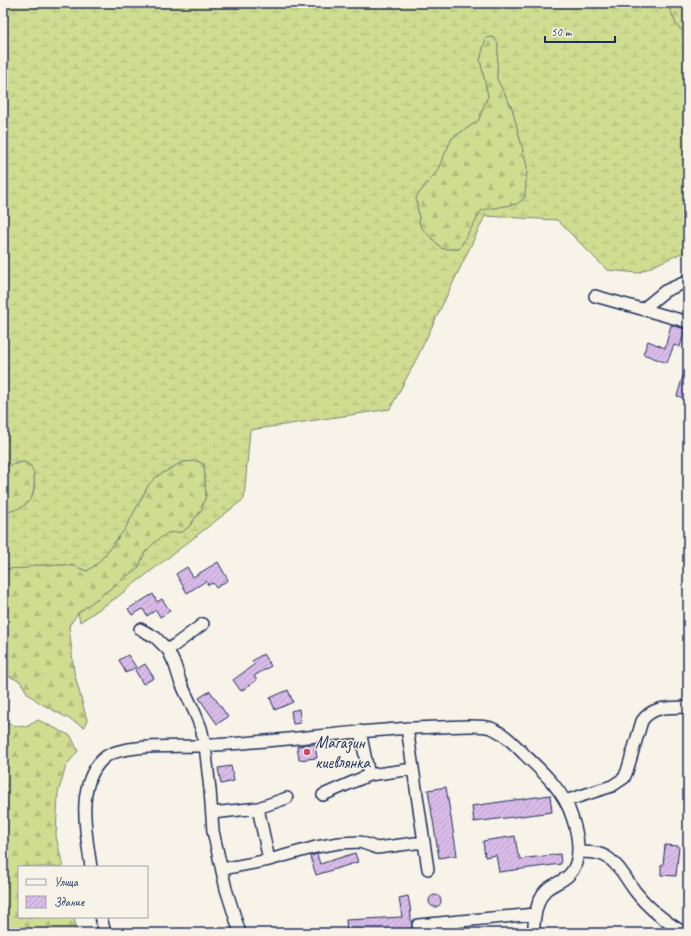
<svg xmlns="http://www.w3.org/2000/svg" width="691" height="936" viewBox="0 0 691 936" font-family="Caveat,sans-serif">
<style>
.forest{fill:url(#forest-firs);stroke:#768677}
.wetland{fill:url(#wetland-marsh);stroke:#768677;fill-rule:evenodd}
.building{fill:url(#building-hatch);stroke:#1b2f5e}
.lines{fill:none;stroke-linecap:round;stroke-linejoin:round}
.minor-casing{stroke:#1b2f5e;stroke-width:14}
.minor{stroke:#f7f3e8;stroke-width:11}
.poi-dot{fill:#d1495b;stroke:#f7f3e8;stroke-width:1.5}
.labels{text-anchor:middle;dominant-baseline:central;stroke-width:3;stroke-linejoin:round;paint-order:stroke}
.poi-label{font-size:17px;fill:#1b2f5e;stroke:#f7f3e8;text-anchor:start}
</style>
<defs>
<pattern id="forest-firs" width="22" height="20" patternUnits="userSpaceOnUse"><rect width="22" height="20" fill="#d0dc90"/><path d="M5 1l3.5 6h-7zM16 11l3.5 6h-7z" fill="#b2bd7f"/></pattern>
<pattern id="wetland-marsh" width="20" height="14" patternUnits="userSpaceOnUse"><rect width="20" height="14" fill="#d0dc90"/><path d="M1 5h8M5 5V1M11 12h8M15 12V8" fill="none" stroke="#b2bd7f"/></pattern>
<pattern id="building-hatch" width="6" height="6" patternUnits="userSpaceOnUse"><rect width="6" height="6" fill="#dabbe8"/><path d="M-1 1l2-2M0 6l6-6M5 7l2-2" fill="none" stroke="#baa1c9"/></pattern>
</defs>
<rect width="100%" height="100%" fill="#f7f3e8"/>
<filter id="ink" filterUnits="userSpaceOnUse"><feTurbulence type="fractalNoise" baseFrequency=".025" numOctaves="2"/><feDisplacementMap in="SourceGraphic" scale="8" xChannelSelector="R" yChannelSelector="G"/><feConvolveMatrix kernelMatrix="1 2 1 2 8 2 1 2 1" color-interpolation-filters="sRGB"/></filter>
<g filter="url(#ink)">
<path class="forest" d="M 667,3 L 688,3 L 688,35 L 677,26 Z
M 486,37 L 493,37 L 498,43 L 497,79 L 512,108 L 527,166 L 525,197 L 517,204 L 482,210 L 459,249 L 442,249 L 420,226 L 416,197 L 437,171 L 452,138 L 478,121 L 488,96 L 480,60 Z
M 197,461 L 204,464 L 206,495 L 202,509 L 188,528 L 182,532 L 168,533 L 145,552 L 139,567 L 78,613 L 69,626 L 74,672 L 87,720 L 84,727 L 40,703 L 28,694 L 20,681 L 3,674 L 3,569 L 26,568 L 33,565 L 72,565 L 87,571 L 98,563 L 125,529 L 149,484 L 156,477 L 182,462 Z
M 23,462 C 25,462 27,463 29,464 C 37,470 35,496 29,502 C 22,509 12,511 3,513 L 3,467 Z
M 38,720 L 71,736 L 78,751 L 66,766 L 58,793 L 56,836 L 63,867 L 19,867 L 19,917 L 74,917 L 77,933 L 3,933 L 3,722 L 12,725 L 26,727 Z"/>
<path class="wetland" d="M 3,3 L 667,3 L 677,26 L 688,35 L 688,250 L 638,273 L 607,270 L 557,220 L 485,216 L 415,362 L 390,409 L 250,430 L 244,499 L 116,598 L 80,622 L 78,613 L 139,567 L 145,552 L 156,541 L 168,533 L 182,532 L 188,528 L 202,509 L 206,495 L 204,464 L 197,461 L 182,462 L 156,477 L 149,484 L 125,529 L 98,563 L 87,571 L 72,565 L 33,565 L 27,568 L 3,569 L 3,513 C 12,511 21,509 28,502 C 37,495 38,464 24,462 C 19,461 8,466 3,467 ZM 493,37 L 498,43 L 497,79 L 512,108 L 527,166 L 525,197 L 517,204 L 482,210 L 459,249 L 442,249 L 420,226 L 416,197 L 437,171 L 452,138 L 478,121 L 488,96 L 480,60 L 486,38 Z"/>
<path class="building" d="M 671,325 L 685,329 L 680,347 L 674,345 L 667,363 L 643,354 L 648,341 L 665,348 Z
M 686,366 L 688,366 L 688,399 L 677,396 Z
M 218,562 L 228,580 L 216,588 L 213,583 L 208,585 L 206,581 L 187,593 L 176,574 L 187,567 L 193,577 Z
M 153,594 L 157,602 L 162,599 L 170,611 L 160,617 L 156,610 L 147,616 L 143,609 L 132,615 L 128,609 Z
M 263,654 L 271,666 L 254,676 L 257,680 L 241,691 L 233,680 L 255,664 L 252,661 Z
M 128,655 L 136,667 L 126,673 L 119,660 Z
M 145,664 L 154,678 L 143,684 L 135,670 Z
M 288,690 L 293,702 L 275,710 L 270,698 Z
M 210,691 L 228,717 L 217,724 L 199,698 Z
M 299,709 L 301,723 L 293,724 L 291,711 Z
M 315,744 L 317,758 L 299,760 L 297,746 Z
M 231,766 L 234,781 L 221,784 L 218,768 Z
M 446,787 L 457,855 L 439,858 L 428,790 Z
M 550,795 L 552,812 L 474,822 L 472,806 Z
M 515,836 L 518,855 L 519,855 L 520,859 L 560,854 L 561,864 L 499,872 L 496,855 L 485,857 L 483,841 Z
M 665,845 L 679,846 L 676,876 L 661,875 L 661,865 L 663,865 Z
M 355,853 L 358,862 L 316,875 L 310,856 L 317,854 L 320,864 Z
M429 901a6 6 0 1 1 12 0a6 6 0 1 1-12 0Z
M 408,896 L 410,906 L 412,930 L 372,933 L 347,933 L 346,920 L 402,917 L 399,898 Z"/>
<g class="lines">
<defs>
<path id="minor" d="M 595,296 L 688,322
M 643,309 L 665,291 L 688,281
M 203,624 L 168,650 L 175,665 L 180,681 L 195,713 L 201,728 L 205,745 L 210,790 L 213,831 L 226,889 L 240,933
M 140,629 L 155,637 L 168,650
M 407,728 L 428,869
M 360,731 L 369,775
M 323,795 L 369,775 L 413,769
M 565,801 L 612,786 L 624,778 L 627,771 L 642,721 C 653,705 671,708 688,707
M 258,808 L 269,860
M 212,813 L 258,808 L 287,798
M 578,852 C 587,852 597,852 605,856 C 619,864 626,879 635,891 C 648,908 666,922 684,933
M 91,867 C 86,833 75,784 104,758 C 120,744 173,747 194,746 C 275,743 356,729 438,727 C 452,727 479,724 491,728 C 504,733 514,744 524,754 C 543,772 564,791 572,817 C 578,834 583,861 569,875 C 562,882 553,884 546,890 C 537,899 533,920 534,933
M 222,869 L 269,860 L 316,847 L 339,843 L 360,842 L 377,848 L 423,842
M 101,917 L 105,933
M 459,921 L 460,933
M 418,925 L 535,914"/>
</defs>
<use href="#minor" class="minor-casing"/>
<use href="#minor" class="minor"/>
</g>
</g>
<circle class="poi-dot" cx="307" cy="752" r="4"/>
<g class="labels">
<g class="poi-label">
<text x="315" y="742">Магазин<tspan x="315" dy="20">киевлянка</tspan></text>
</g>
</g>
<rect width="691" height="936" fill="none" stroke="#f7f3e8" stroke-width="16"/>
<rect x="8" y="8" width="675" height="920" fill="none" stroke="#1b2f5e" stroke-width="1.5" filter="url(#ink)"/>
<rect x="18" y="866" width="130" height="52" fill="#f7f3e8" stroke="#9fa5b1"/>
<rect x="26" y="879" width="20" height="6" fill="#f7f3e8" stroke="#9fa5b1"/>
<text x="54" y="886" font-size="12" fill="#1b2f5e">Улица</text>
<rect x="26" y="896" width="20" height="12" fill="url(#building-hatch)" stroke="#9fa5b1"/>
<text x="54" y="906" font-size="12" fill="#1b2f5e">Здание</text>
<path d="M545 36v6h70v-6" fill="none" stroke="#1b2f5e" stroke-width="2"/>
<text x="551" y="36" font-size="12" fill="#1b2f5e" stroke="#f7f3e8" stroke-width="3" paint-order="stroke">50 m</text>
</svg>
